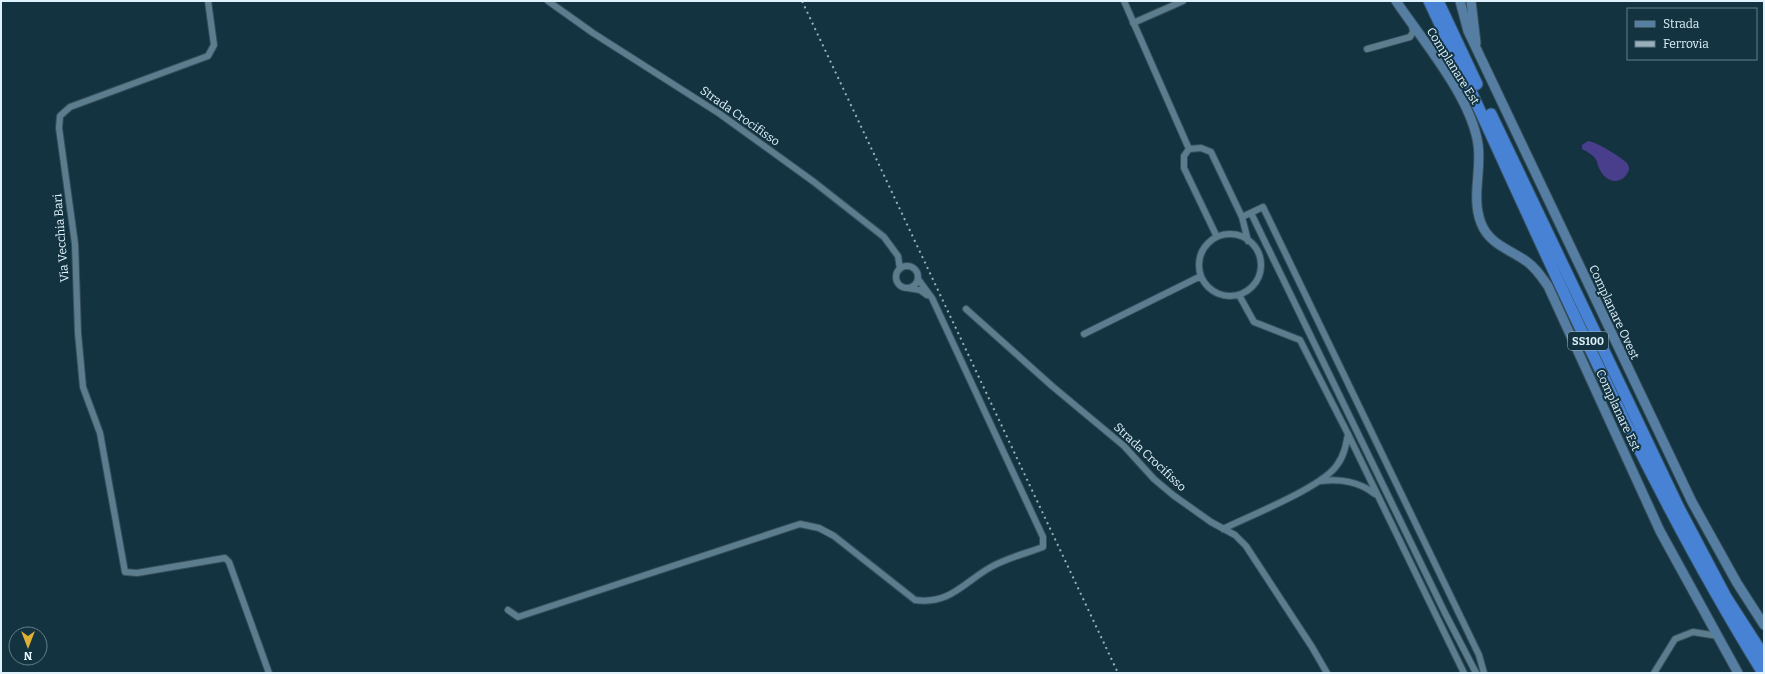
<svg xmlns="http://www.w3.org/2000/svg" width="1765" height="674" viewBox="0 0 1765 674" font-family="Bitter,serif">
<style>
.water{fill:#483e8b}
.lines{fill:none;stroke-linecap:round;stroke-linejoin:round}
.street-casing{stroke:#364f5b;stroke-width:8}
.secondary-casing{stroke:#364f5b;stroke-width:11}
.highway-casing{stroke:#364f5b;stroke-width:13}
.street{stroke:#5c7d8e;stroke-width:6}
.secondary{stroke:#567ea3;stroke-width:9}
.highway{stroke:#4882d5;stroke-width:11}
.rail{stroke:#99b0bb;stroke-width:2;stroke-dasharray:2 4;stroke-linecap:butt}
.labels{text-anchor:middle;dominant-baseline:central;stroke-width:4;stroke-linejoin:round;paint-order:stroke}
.shield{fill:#133341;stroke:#a2b9c3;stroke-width:1}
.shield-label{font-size:11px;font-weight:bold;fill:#e0f2fb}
.street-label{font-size:12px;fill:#e0f2fb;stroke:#133341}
</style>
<rect width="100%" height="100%" fill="#133341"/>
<path class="water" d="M 1588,141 C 1595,141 1619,156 1626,162 C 1628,164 1629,166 1629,170 C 1623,185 1607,184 1600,170 C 1597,165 1598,160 1593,156 C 1590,153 1586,151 1582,149 L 1582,145 Z"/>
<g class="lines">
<defs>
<path id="street" d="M 208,1 L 214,45 L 208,56 L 70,107 L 60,116 L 59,128 L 75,244 L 78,333 L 83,387 L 100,433 L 125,572 L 137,573 L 225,558 L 229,562 L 269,673
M 548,1 L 593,33 L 720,114 L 814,182 L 884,237 L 898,256 L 900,269
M 1124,1 L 1189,149 L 1184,156 L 1184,168 L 1217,237
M 1133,23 L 1183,1
M 1367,49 L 1410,37 L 1413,32 L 1412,25
M 1189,149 L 1201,148 L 1211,152 L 1242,217 L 1248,241
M 1251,213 L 1445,613 L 1476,673
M 1242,217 L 1263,207 L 1479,655 L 1484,673
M1199 265a31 31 0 1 1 62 0a31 31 0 1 1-62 0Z
M896 277a11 11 0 1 1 22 0a11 11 0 1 1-22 0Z
M 908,288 L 920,290 L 927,295
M 1239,295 L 1254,322 L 1300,340 L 1348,434 L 1464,673
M 966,309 L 1052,386 L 1124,446 L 1154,479 L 1173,495 L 1211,522 L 1235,535 L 1246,546 L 1312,647 L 1327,673
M 1084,334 L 1201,276
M 1320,481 C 1341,479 1358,481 1375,494
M 1223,529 C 1249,516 1323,487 1337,465 C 1344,456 1346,445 1348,434
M 508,610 L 518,617 L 800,524 L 819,528 L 834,536 L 915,600 C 950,605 964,582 991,567 C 1007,558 1027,553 1043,547 L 1043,537 L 932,298 L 918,279
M 1654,673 L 1675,639 L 1693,632 L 1718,636"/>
<path id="secondary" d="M 1396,1 C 1423,41 1471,97 1478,144 C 1482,170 1471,197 1481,223 C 1489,244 1509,249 1526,261 C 1535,267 1541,276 1548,286 L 1660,531 L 1738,673
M 1460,1 L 1468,31 L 1692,502 L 1737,583 L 1764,625
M 1471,1 L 1476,43"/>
<path id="highway" d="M 1429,1 C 1536,227 1631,460 1763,673
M 1438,1 L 1477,84
M 1491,114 L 1679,508 L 1726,597 L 1764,656"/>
</defs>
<use href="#street" class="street-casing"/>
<use href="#secondary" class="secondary-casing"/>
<use href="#highway" class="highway-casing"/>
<use href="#street" class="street"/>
<use href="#secondary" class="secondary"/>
<use href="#highway" class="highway"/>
<path class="rail" d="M 802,1 L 1118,673"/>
</g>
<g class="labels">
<rect class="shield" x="1568" y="332" width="40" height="18" rx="3"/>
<g class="shield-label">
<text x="1588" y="341">SS100</text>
</g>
<g class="street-label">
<text transform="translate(1453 66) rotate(58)">Complanare Est</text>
<text transform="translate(740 116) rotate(35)">Strada Crocifisso</text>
<text transform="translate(61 238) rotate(-95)">Via Vecchia Bari</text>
<text transform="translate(1614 312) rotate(65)">Complanare Ovest</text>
<text transform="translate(1618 410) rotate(65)">Complanare Est</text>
<text transform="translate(1150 457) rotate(43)">Strada Crocifisso</text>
</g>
</g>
<rect width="1765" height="674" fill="none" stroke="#e0f2fb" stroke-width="4"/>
<rect x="1627" y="8" width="130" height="52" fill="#133341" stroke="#657f8b"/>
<rect x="1635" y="21" width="20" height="6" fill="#567ea3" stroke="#657f8b"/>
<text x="1663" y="28" font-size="12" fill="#e0f2fb">Strada</text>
<rect x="1635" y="41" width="20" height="6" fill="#99b0bb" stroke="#657f8b"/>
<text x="1663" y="48" font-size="12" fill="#e0f2fb">Ferrovia</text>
<g transform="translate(28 646) rotate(180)"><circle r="19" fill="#133341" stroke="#657f8b"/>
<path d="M0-3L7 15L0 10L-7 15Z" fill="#deb133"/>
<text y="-6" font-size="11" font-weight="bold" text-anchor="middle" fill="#e0f2fb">N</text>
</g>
</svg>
